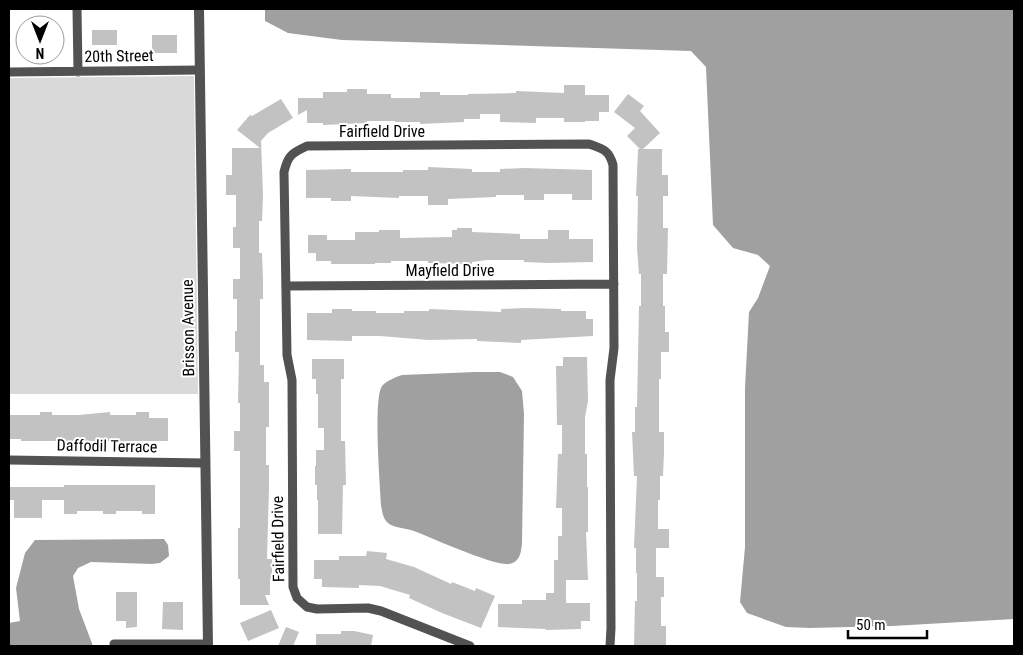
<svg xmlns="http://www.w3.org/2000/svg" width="1023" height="655" viewBox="0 0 1023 655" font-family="'Roboto Condensed',sans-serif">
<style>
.green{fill:#d9d9d9}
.water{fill:#a0a0a0}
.building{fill:#c2c2c2}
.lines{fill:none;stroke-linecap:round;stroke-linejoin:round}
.minor{stroke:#525252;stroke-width:9}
.tertiary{stroke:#525252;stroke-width:10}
.labels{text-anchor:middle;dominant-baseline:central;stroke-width:4;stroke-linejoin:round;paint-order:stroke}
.street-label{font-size:16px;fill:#000;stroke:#fff}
</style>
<rect width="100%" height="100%" fill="#fff"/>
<path class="green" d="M 194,76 L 198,394 L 9,394 L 9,78 Z"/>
<path class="water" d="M 265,9 L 1014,9 L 1014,619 L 892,626 L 809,628 L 786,627 L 747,613 L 740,602 L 745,547 L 745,388 L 749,312 L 758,298 L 770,266 L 758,255 L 733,248 L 713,225 L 706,67 L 691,51 L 342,40 L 288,33 L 265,21 Z
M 475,372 L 500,372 L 513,377 L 522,391 L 524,414 L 522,543 C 521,553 520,562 509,564 C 494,566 432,538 414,531 C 406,528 394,528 388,523 C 383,519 382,511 381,505 C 380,485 373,399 382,386 C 386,381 396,377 402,375 Z
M 164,539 L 168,545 L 169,556 L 160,563 L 152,564 L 91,562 L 78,568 L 73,576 L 79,609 L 93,646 L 9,646 L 9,623 L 20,621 L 16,588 L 25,553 L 35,540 Z"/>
<path class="building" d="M 92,30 L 117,30 L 117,45 L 92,45 Z
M 152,35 L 177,35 L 177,53 L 152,53 Z
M 564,85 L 585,85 L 585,95 L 609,95 L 609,112 L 599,112 L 599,121 L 585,121 L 585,122 L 564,122 L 564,118 L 536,118 L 536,123 L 500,122 L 500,114 L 480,114 L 480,119 L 464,119 L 464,122 L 420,124 L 420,122 L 395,122 L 395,121 L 367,121 L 367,123 L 323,125 L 323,123 L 307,123 L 307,110 L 298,115 L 298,98 L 323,98 L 323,92 L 347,92 L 347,89 L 367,89 L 367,94 L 391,94 L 391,98 L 420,98 L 420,92 L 440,92 L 440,95 L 468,95 L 468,94 L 516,93 L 516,91 L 564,93 Z
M 628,94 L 644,106 L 640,111 L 660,133 L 643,149 L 662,149 L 662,175 L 668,175 L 668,196 L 663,196 L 663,228 L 668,228 L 667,274 L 663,274 L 663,306 L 665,306 L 665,332 L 669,332 L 669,352 L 661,352 L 661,379 L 659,379 L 659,432 L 664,432 L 664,452 L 663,476 L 660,476 L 660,500 L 658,500 L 658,529 L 669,529 L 669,548 L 656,548 L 656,577 L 664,577 L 664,597 L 661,597 L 661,626 L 666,626 L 666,646 L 634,646 L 635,601 L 637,601 L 637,573 L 636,573 L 636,548 L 634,548 L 637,476 L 634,476 L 632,432 L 635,432 L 635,407 L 637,407 L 639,306 L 641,306 L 641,274 L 639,274 L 637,248 L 638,196 L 636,196 L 638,149 L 640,149 L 627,136 L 635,128 L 614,112 Z
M 281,99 L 293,118 L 268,133 L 261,141 L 263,195 L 262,221 L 259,221 L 259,253 L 262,253 L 263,279 L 263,299 L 260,299 L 260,365 L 264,365 L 264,382 L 269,382 L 269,427 L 266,427 L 266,465 L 269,465 L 269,488 L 267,559 L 272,559 L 272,579 L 270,579 L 270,595 L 265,595 L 269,605 L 240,605 L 240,579 L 238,579 L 238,528 L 240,528 L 240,451 L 234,451 L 234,431 L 240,431 L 240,403 L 238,403 L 239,352 L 235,352 L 235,331 L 237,331 L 237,299 L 233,299 L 233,279 L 240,279 L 240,248 L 233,248 L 233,227 L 236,227 L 236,195 L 226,195 L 226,175 L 232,175 L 232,148 L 260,148 L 237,130 L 250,115 L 252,116 Z
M 428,167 L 472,169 L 472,172 L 500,172 L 500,169 L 524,168 L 592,170 L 592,200 L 572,200 L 572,194 L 544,194 L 544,200 L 524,200 L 524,195 L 496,195 L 496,197 L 448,199 L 448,205 L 428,205 L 428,196 L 399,196 L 399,198 L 351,196 L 351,201 L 331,201 L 331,198 L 306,198 L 306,170 L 351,169 L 351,172 L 403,172 L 403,170 L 428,170 Z
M 457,228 L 472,228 L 472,232 L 520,234 L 520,239 L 548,239 L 548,230 L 569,230 L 569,239 L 593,239 L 593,262 L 548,263 L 524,262 L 524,260 L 487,260 L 472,262 L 472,264 L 428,263 L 428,261 L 391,261 L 391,263 L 375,263 L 375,264 L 331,264 L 331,261 L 316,261 L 316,253 L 308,253 L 308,235 L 327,235 L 327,240 L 355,240 L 355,232 L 379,232 L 379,230 L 400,230 L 400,238 L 452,237 L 452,230 L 457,230 Z
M 525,308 L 561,309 L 561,311 L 586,311 L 586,319 L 593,319 L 593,336 L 521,340 L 521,343 L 477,341 L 477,339 L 429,340 L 380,336 L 352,336 L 352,341 L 307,340 L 307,313 L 332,313 L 332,309 L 352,309 L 352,311 L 376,311 L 376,313 L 404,313 L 404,311 L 429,311 L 429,309 L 501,312 L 501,309 Z
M 563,357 L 587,357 L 588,401 L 585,417 L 585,454 L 587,454 L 587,487 L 588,487 L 588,532 L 586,532 L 588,580 L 566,580 L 566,603 L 590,603 L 590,621 L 581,621 L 581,629 L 546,630 L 546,629 L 498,627 L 498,604 L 522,604 L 522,600 L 546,600 L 546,593 L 554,593 L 554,560 L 558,560 L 558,536 L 562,536 L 562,508 L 556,508 L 558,454 L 562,454 L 562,425 L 557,425 L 556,366 L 563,366 Z
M 312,359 L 344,359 L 344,379 L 341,379 L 341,441 L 345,441 L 346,485 L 343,485 L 342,534 L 318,534 L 318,500 L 317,500 L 317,485 L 315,485 L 315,466 L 316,466 L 316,450 L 324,450 L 324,428 L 318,428 L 318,394 L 316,394 L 316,379 L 312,379 Z
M 40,412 L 52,412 L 52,415 L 79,415 L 110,412 L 110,415 L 136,415 L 136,412 L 149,412 L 149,418 L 168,418 L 168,441 L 21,441 L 21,439 L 9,439 L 9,415 L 40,415 Z
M 64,485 L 155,485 L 155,514 L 142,514 L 142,511 L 116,511 L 116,514 L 103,514 L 103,511 L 77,511 L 77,514 L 64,514 L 64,500 L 42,500 L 42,518 L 14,518 L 14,500 L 10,500 L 10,487 L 64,487 Z
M 367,551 L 387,553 L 386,559 L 414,567 L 451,584 L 452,582 L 475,591 L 476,588 L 495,596 L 481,628 L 442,613 L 409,598 L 410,595 L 380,586 L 359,585 L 359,588 L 322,587 L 322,579 L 314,579 L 314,560 L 339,560 L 339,556 L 366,556 Z
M 116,592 L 137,592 L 137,627 L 126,628 L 126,621 L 116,621 Z
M 163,602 L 183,602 L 183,630 L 162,629 Z
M 271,610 L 279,628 L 248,641 L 240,623 Z
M 286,627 L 299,632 L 293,646 L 278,646 Z
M 341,631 L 354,631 L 373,635 L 371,646 L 316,646 L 316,634 L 341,634 Z"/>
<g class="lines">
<path class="minor" d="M 77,9 L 78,72
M 9,72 L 200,70
M 286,286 L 614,284
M 9,460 L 205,463
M 114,644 L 208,644
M 470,646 L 381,611 L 368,608 L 317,609 L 307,607 L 297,598 L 293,587 L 292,380 L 287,355 L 284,172 C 288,155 292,153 307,146 L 589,144 C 603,149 609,150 613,165 L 614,348 L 610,380 L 611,628 L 610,646"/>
<path class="tertiary" d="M 199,9 L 208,646"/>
</g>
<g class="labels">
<g class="street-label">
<text transform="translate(119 56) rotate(-1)">20th Street</text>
<text x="382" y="131">Fairfield Drive</text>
<text x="450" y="270">Mayfield Drive</text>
<text transform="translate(188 328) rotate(-91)">Brisson Avenue</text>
<text transform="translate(107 446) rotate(1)">Daffodil Terrace</text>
<text transform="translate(278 539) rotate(-91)">Fairfield Drive</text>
</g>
</g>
<rect width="1023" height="655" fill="none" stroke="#000000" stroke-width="20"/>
<g transform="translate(40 40) rotate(180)"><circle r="24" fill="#ffffff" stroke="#999999"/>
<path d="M0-4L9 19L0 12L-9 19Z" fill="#000000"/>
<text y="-8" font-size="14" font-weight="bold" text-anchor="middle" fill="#000000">N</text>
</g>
<path d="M848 630v8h79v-8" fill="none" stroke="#000000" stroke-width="2.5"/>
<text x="856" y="630" font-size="15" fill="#000000" stroke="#ffffff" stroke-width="4" paint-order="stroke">50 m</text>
</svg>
